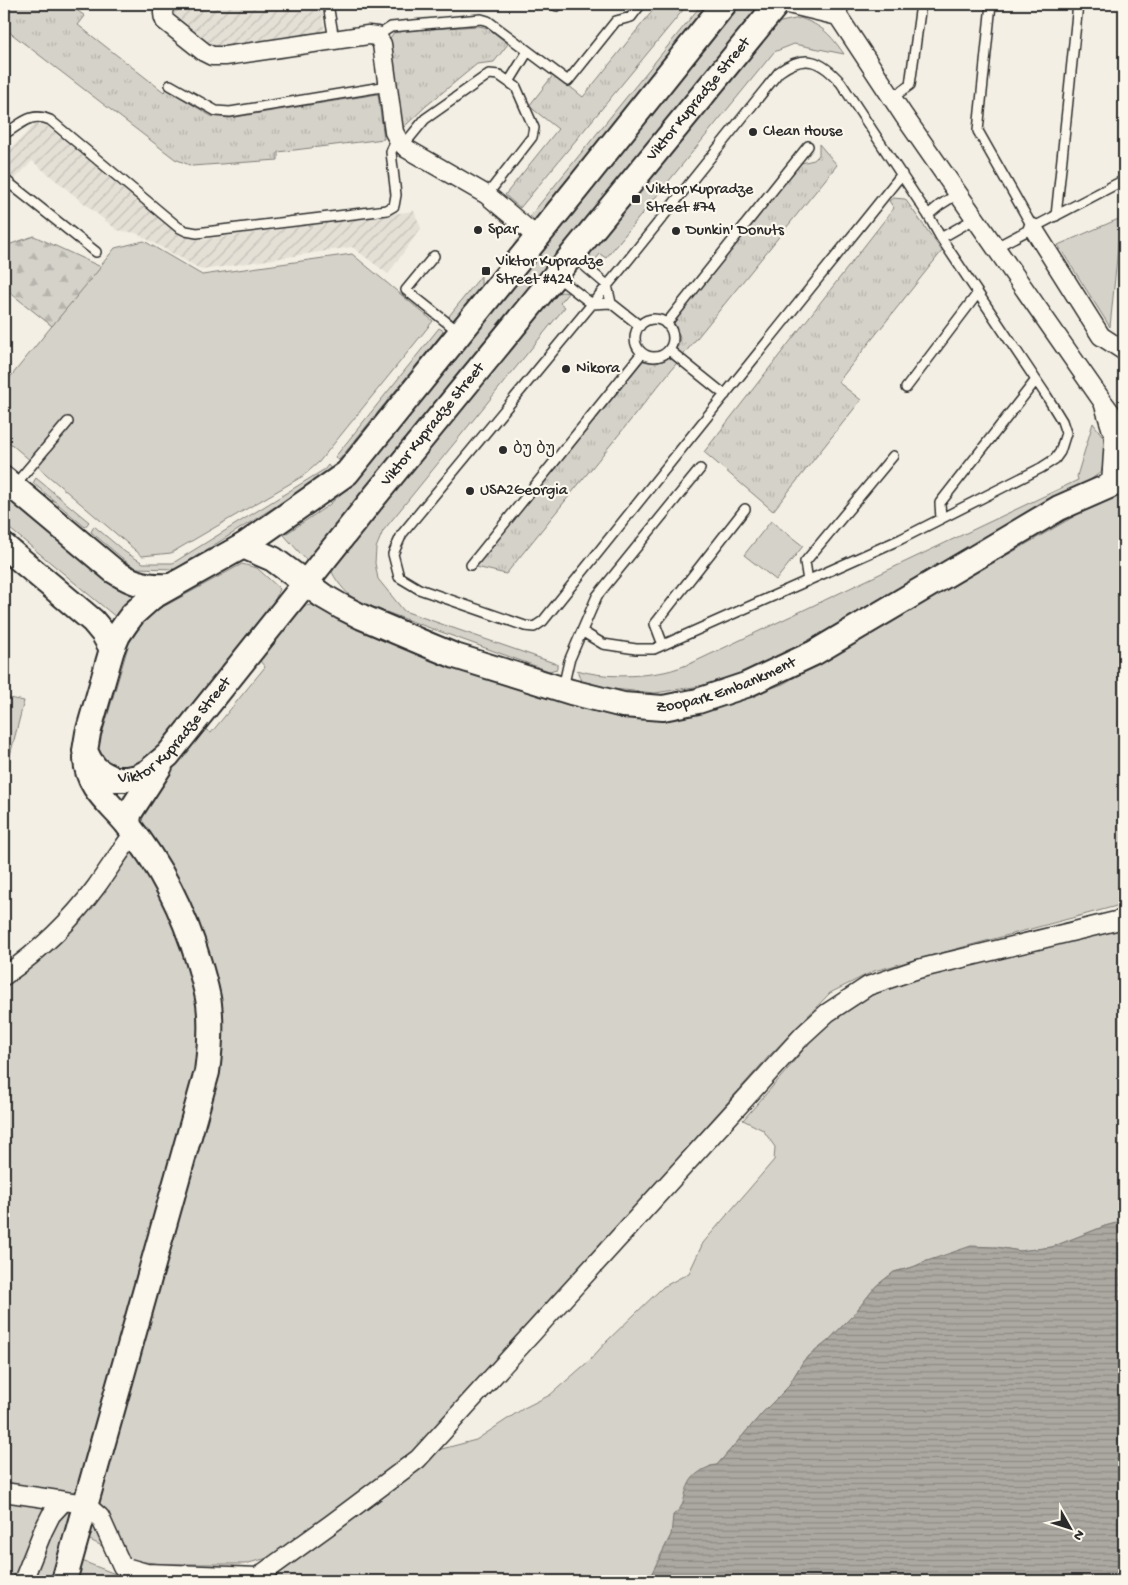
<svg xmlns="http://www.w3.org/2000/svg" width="1128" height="1585" viewBox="0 0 1128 1585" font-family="'Gochi Hand','Noto Sans Georgian',sans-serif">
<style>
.industrial{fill:url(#industrial-furrows)}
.green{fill:#d5d2c9;stroke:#807e7a}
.forest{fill:url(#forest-firs);stroke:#807e7a}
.park{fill:url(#park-tufts);stroke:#807e7a}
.water{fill:url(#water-rules);stroke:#787772}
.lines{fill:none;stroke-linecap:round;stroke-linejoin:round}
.service-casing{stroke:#2b2b2b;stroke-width:12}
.minor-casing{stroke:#2b2b2b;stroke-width:21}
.secondary-casing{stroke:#2b2b2b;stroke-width:28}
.service{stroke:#fbf7ec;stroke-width:9}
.minor{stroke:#fbf7ec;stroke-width:18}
.secondary{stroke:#fbf7ec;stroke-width:24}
.poi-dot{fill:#2b2b2b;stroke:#fbf7ec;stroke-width:2}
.labels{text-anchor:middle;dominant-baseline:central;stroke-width:4.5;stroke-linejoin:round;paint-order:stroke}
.street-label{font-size:16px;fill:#2b2b2b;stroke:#fbf7ec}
.poi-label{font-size:16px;fill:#2b2b2b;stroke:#fbf7ec;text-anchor:start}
</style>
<defs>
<pattern id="industrial-furrows" width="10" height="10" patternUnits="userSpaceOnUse" patternTransform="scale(1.25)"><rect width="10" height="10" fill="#e4e0d6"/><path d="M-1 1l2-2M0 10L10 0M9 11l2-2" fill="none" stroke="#c4c0b8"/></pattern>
<pattern id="forest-firs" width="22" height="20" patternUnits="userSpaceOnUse" patternTransform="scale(1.25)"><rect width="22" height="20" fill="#d5d2c9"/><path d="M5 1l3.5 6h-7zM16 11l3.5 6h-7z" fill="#b7b4ad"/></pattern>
<pattern id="park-tufts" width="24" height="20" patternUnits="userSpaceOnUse" patternTransform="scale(1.25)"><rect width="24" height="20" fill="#d5d2c9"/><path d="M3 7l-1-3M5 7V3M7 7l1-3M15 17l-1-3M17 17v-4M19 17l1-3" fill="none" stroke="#b7b4ad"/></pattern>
<pattern id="water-rules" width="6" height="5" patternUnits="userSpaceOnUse" patternTransform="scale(1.25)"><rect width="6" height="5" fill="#aca9a2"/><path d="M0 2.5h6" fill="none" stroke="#8c8a84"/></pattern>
</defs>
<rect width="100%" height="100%" fill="#f3efe4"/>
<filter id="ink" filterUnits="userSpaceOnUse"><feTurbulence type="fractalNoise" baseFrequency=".02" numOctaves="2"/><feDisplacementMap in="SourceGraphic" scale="10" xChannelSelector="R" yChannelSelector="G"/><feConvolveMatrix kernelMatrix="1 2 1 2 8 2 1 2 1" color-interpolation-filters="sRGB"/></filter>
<g filter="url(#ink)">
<path class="industrial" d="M 177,4 L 321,4 L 325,36 L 218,50 L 172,12 Z
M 39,120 L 156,213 L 179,233 L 200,240 L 414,211 L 421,228 L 388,274 L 352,247 L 202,270 L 136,233 L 117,230 L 32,161 L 4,191 L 4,156 Z"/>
<path class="green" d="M 702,4 L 710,4 L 534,220 L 530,216 Z
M 742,4 L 760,4 L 307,561 L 284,535 L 329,505 L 351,484 Z
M 800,18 C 823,26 830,34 844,54 L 794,44 L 774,52 L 606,258 L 600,254 L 592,264 L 590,252 L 597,243 L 776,23 Z
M 1121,218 L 1110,327 L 1058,245 Z
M 144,241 L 202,275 L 352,254 L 433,321 L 319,462 L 303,476 L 171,553 L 142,556 L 4,438 L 4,385 L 115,248 Z
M 481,276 L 481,286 L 453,320 L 449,316 Z
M 563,292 L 568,293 L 560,303 L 565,307 L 383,531 L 376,548 L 375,563 L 378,579 L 404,611 L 557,664 L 557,669 L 549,671 L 361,603 C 350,598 337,583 332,572 L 335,566 L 542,311 L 557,293 Z
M 439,328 L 444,331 L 339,460 L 335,457 Z
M 1093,423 L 1104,438 L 1106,457 L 1101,472 L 1086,483 L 1063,493 L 771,662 L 720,683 L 655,693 L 592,687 L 581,681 L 577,670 C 604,678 636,677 664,672 C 674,670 684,666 694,662 L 1078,480 L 1077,476 Z
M 328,465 L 331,469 L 327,474 L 176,569 L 134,568 L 91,532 L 94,526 L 125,552 L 143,563 L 173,563 L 325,469 Z
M 36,478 L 89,522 L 85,527 L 33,483 Z
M 4,485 L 137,594 L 117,618 L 4,524 Z
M 1124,495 L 1124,904 L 874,971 L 830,993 L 769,1056 L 423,1444 L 275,1556 L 245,1564 L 161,1564 L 130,1560 L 84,1537 L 219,1025 L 138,816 L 145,799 L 203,728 L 211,733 L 265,667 L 260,661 L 303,606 L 312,605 L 368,631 L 540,696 L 635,719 L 675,717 L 711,710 L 783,684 L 1094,505 Z
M 771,521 L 803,546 L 776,580 L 744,555 Z
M 242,564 L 257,568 L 280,589 L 271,608 L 152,753 L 130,772 L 104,766 L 97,751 L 129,643 L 148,615 Z
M 4,697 L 24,701 L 4,779 Z
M 130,843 L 166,895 L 198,996 L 201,1045 L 189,1114 L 78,1492 L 62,1492 L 4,1485 L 4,983 Z
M 1124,927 L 1124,1221 L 1105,1226 L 1052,1247 L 1020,1251 L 996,1247 L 927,1261 L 913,1267 L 894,1272 L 876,1286 L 854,1314 L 828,1341 L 804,1360 L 787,1388 L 764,1411 L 717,1465 L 710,1466 L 686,1494 L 685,1501 L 681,1507 L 671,1535 L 648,1581 L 266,1581 L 434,1451 L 476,1440 L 524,1408 L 550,1395 L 589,1361 L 608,1340 L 663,1287 L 689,1273 L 703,1243 L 774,1160 L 775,1147 L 763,1130 L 743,1120 L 787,1070 L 819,1030 L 876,991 L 920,977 Z
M 4,1499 L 67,1511 L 73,1522 L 56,1581 L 4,1581 Z
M 77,1559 L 123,1577 L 173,1581 L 72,1581 Z"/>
<path class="forest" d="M 34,236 L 101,267 L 52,326 L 4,288 L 4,275 L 8,245 Z"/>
<path class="park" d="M 4,4 L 68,4 L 85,16 L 78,25 L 164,92 L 167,89 L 211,116 L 229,118 L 378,94 L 384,139 L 278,152 L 278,160 L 192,166 L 175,159 L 4,28 Z
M 658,4 L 688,4 L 520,208 L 505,195 L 558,129 L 529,106 L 554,74 L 583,97 Z
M 479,26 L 488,28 L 508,44 L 494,62 L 477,64 L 426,106 L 404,127 L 397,122 L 388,44 L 390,38 L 395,31 Z
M 819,144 L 837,165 L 506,574 L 476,567 L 643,361 L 656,363 L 665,360 L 678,346 L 680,338 L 674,322 L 801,163 L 814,160 L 819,155 Z
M 893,198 L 905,199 L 942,251 L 838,382 L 861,400 L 773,511 L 704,452 L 894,208 L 889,201 Z"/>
<path class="water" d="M 1124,1221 L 1124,1581 L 648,1581 L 671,1535 L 673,1515 C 687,1505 682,1497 689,1484 C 693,1474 707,1466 717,1465 L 764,1411 L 787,1388 L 804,1360 L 828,1341 L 854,1314 L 876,1286 L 894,1272 L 913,1267 L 927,1261 L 971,1246 L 996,1247 L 1020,1251 L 1052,1247 L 1105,1226 Z"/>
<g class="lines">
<defs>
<path id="service" d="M 328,4 L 334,40
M 552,4 L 557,6 L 561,4
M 991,4 L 978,131 L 1033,228
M 377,36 L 391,27 L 481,19 L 488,21 L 568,81 L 616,21 L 631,17 L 641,4
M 509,82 L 528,51
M 170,85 L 216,111 L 230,112 L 388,86
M 892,98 L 910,85 L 921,4
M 4,134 C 21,125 30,111 50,120 L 178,227 L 186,231 L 197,233 L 387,210 L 394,206 L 396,195 L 391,152 L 393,147 L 399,141
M 403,146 L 425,119 L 489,74 L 499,75 L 516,87 L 534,128 L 532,137 L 487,195
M 902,174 L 543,621 L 534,627 L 525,626 L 419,589 L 399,577 L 393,554 L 402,534 L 621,269 L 779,72 C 805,53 821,60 841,83 L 928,215
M 4,179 L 96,252
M 959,193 L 940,205 L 928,215 L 941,238 L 976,218
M 1056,216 L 1078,4
M 996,247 L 1124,180
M 434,256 L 406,290 L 459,332
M 573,256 L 607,285 L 611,303 L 640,326
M 556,276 L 592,304 L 611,303
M635 338a19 19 0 1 1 38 0a19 19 0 1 1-38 0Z
M 666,324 L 808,146
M 669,350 L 725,395
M 906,388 L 978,293
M 13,487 L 68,422
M 941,519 L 940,503 L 1036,380
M 471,565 L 642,353
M 808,581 L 805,562 L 893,456
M 583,632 L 603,644 L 636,649 L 654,649 L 901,539 L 1041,468 L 1055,459 L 1060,452 L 1066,433 L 1062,421 L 1046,395 L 941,238
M 663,645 L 655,624 L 745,509
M 563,688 L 569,661 L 597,596 L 700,469"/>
<path id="minor" d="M 166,4 C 162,10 162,15 165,21 L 204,52 L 212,56 L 225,56 L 368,35 L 377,36 L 382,44 L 394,132 L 399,141 L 407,149 L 487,195 L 537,237
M 788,4 L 838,16 L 838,5
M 838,16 L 904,116 L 1103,402
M 1033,228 L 1101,336 L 1124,351
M 1111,485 L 1114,437 L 1103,402 L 1124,430
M 4,976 C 38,952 71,921 96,887 C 109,869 120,851 134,833
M 4,1492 L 85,1504 L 100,1517 L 122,1566 L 146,1573 L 258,1577
M 23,1581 L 43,1531 L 51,1515 L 64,1501
M 252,1581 L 331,1524 L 418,1459 L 803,1035 L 827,1013 L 868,986 L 918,969 L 1124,919"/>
<g id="secondary">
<path id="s1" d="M 724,4 L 578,187 L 347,473 L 243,546 L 152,597 L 133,614 L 127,622 L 118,635 L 112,649 L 88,733 L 85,751 L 90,761 L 96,769 L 104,774 L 114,779 L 126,779 L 138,777 L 149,771 L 168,755 L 375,496 L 777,4"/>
<path d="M 4,479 L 114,571 C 134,584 147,587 170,586"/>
<path d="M 4,546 L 93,621 L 103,633 L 112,649"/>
<path id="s2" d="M 243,546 L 273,559 L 323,596 L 342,607 L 362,617 L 433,647 L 455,656 L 571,692 L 623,705 L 663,708 L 698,701 L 746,685 L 814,653 L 1059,508 L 1116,483 L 1124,480"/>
<path d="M 128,825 L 129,814 L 134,806 L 160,766"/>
<path d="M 64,1581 L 207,1072 C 210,1049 212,1027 209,1004 C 207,990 203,977 199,963 C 184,912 161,866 128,825 C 111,804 87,788 86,759"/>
</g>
</defs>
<use href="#service" class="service-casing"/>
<use href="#minor" class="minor-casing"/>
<use href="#secondary" class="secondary-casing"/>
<use href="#service" class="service"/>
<use href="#minor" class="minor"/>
<use href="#secondary" class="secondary"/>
</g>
</g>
<g class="poi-dot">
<circle cx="753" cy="132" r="5"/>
<rect x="631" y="194" width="10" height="10" rx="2.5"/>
<circle cx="478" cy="230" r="5"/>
<circle cx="676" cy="231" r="5"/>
<rect x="481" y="266" width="10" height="10" rx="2.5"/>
<circle cx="566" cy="369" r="5"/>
<circle cx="503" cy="450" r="5"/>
<circle cx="470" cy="491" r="5"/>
</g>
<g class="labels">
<g class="street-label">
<text stroke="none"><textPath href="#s1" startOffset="1952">Viktor Kupradze Street</textPath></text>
<text stroke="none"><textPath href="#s1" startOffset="1532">Viktor Kupradze Street</textPath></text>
<text stroke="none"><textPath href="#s2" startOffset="522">Zoopark Embankment</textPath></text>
<text stroke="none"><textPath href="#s1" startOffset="1128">Viktor Kupradze Street</textPath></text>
</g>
<g class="poi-label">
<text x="763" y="132">Clean House</text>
<text x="646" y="190">Viktor Kupradze<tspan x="646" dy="18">Street #74</tspan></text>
<text x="488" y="230">Spar</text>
<text x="686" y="231">Dunkin' Donuts</text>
<text x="496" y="262">Viktor Kupradze<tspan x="496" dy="18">Street #424</tspan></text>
<text x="576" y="369">Nikora</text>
<text x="513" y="450">ბუ ბუ</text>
<text x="480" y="491">USA2Georgia</text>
</g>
</g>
<rect width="1128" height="1585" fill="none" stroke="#fbf7ec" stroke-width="20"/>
<rect x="10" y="10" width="1108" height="1565" fill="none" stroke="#2b2b2b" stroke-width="2" filter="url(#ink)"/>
<g transform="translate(1070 1528) rotate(129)" stroke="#fbf7ec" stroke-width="4" paint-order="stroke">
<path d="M0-4L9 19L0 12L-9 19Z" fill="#2b2b2b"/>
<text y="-8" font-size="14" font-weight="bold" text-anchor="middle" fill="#2b2b2b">N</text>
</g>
</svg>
